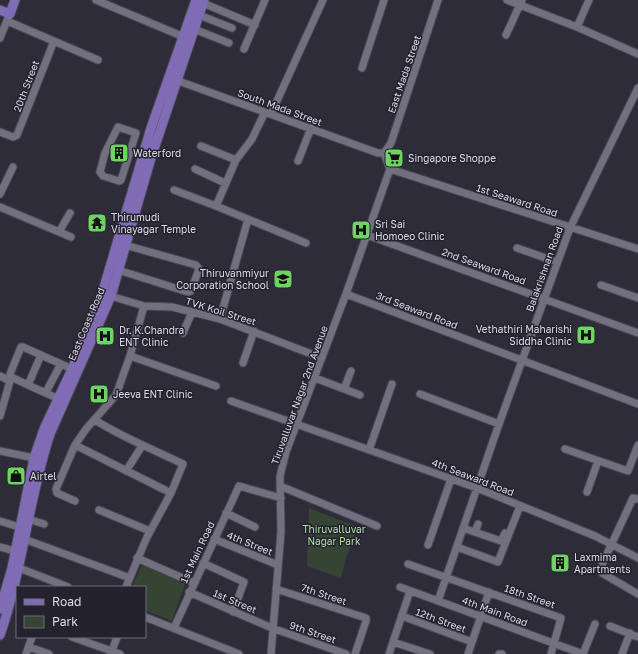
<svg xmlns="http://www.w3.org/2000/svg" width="638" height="654" viewBox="0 0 638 654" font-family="'Golos Text',sans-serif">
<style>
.green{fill:#354433}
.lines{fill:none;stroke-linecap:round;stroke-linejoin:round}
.minor-casing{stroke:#4b4853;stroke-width:9}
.major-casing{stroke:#4b4853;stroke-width:11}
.minor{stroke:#72707f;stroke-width:7}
.major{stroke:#806cb5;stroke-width:9}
.labels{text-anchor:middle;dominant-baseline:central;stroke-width:3;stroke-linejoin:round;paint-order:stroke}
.street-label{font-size:10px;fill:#dedce5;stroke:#25222f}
.poi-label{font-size:10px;fill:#dedce5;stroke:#25222f;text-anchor:start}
.park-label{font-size:10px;fill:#b0dfaa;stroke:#25222f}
</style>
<rect width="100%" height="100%" fill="#2e2c39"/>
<path class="green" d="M 309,508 L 358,527 L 346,558 L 341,578 L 307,566 Z
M 143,563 L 185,584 L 172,621 L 145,610 L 145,587 L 132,587 Z"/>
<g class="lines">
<defs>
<path id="minor" d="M 96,0 L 184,37
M 507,0 L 577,27 L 638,54
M 203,3 L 255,25
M 199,15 L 232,28
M 7,21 L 98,60
M 577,27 L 589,0
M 194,29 L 229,43
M 506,35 L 522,0
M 0,38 L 8,18
M 244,49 L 265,0
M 362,68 L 384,0
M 173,79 L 378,153 L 384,153
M 265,112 L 252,139 L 236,160 L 216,206 L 306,243
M 271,114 L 323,0
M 118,127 L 136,133 L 121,180 L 119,181 L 103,176 L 100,172 L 105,153 Z
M 0,132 L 13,137 L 17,135 L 54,41
M 201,146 L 236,160
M 384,153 L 391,143 L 438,0
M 298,161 L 311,128
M 195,169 L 225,183
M 390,169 L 638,249
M 174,190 L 216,206
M 0,194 L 13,167
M 0,207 L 71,237
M 59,232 L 70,213
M 367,235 L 638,333
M 517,248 L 557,262
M 118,270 L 188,292 L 191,291 L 199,269 L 196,265 L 125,245
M 601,285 L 638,298
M 346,294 L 638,404
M 107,295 L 144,306 L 172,307 L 220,319 L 322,358
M 220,319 L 248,219
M 183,333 L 192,312
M 41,355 L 28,385 L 11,377 L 10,374 L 21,347 L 23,347 L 61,364
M 130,356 L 216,386
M 243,363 L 254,331
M 0,376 L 10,381 L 0,416
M 315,378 L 360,395
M 28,385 L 59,399
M 344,389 L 351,371
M 44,392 L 47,390 L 61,364 L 72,369
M 420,394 L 499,424
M 231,401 L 477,488 L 595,536 L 638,558
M 95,420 C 123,438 153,449 183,464 L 171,493 L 147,537 L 126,587
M 75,445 L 171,493
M 565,449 L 628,471 L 638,445
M 369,450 L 392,384
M 0,451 L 34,458
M 126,471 L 142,446
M 280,486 L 377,526
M 587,492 L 598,461
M 638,499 L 633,498 L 600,569 L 602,573 L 638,594
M 75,501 L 57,493 L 56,489 L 75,445 L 86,429 L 116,395 L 130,356 L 144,306
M 99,510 L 150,531
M 226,513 L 255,527
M 28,519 L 44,524
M 0,521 L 19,527
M 463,528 L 501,541 L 505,533
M 475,532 L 478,524
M 24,539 L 130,578
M 214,539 L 278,565
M 428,545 L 451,479
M 0,547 L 15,551
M 457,547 L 498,562 L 520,506
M 137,558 L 194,583
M 203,563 L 244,582 L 233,612
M 408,564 L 561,618 L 551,654
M 14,568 L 19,568 L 68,587
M 400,587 L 583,654
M 276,589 L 366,618 L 366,621 L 355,654
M 189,592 L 272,628 L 346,654
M 438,601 L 499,424 L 570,228 L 638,88
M 402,616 L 472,642
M 145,617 L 239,654
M 610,626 L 638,637
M 174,628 L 239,486 L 281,498
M 72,637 L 120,654
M 393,642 L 430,654
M 29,647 L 49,654
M 26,654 L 32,637
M 111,654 L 117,637
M 271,654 L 281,532 L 280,476 L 286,452 L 346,294 L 390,169 L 384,153
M 389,654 L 410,591
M 468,654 L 489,592
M 499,654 L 502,654
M 583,654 L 595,624
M 622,654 L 630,633"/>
<path id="major" d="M 0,10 L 10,14 L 15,0
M 0,609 L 12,568 L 34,458 L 44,429 L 73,367 L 102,294 L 151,128 L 196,0
M 0,635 C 23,569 28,500 50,434 L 111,296 L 151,158 L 204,0"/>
</defs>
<use href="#minor" class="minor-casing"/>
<use href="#major" class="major-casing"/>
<use href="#minor" class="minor"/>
<use href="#major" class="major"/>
</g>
<defs>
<symbol id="building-square" viewBox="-11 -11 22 22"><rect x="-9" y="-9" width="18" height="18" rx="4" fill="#6dd361" stroke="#25222f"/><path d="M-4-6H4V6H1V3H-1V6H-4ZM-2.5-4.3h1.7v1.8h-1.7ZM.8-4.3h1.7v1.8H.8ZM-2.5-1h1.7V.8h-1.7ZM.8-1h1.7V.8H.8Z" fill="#111"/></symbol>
<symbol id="supermarket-square" viewBox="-11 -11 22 22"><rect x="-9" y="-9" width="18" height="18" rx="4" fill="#6dd361" stroke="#25222f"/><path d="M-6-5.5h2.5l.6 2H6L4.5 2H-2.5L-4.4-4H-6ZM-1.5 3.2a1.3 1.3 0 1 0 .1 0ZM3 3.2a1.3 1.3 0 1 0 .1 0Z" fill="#111"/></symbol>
<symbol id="temple-square" viewBox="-11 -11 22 22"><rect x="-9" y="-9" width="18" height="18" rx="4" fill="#6dd361" stroke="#25222f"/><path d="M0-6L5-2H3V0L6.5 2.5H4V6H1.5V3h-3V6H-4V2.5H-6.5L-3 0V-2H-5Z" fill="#111"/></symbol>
<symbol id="hospital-square" viewBox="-11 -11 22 22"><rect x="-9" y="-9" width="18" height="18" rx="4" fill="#6dd361" stroke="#25222f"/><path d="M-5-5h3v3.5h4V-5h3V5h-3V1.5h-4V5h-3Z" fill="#111"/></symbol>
<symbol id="school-square" viewBox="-11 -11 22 22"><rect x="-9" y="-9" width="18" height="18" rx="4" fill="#6dd361" stroke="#25222f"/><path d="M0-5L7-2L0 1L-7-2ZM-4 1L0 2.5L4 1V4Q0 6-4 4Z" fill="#111"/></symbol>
<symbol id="shop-square" viewBox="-11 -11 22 22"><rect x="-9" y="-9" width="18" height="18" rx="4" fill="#6dd361" stroke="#25222f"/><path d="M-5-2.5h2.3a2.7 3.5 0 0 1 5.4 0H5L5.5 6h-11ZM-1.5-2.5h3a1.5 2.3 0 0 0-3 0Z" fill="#111"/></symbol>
</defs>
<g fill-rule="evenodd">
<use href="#building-square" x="108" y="142" width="22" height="22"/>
<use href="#supermarket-square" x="383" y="147" width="22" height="22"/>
<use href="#temple-square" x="86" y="212" width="22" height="22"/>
<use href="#hospital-square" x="350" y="219" width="22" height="22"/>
<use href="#school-square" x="272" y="268" width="22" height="22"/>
<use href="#hospital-square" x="575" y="324" width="22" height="22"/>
<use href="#hospital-square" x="94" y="325" width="22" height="22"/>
<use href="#hospital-square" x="88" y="383" width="22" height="22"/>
<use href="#shop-square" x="5" y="465" width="22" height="22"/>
<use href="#building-square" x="549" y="552" width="22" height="22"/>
</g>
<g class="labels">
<g class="street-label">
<text transform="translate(404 74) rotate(-71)">East Mada Street</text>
<text transform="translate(26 86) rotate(-69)">20th Street</text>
<text transform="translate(280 107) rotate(20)">South Mada Street</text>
<text transform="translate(517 200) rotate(18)">1st Seaward Road</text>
<text transform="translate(484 266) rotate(20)">2nd Seaward Road</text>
<text transform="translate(544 269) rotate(-70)">Balakrishnan Road</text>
<text transform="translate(417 310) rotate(21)">3rd Seaward Road</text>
<text transform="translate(221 311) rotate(17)">TVK Koil Street</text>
<text transform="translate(86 324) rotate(-67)">East Coast Road</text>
<text transform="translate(299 395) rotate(-70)">Tiruvalluvar Nagar 2nd Avenue</text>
<text transform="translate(473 477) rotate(21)">4th Seaward Road</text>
<text transform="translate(250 543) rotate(22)">4th Street</text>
<text transform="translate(197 552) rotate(-65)">1st Main Road</text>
<text transform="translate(324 594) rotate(18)">7th Street</text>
<text transform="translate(530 596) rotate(19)">18th Street</text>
<text transform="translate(235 601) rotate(23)">1st Street</text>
<text transform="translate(495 611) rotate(20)">4th Main Road</text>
<text transform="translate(441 620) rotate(20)">12th Street</text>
<text transform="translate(313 632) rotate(19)">9th Street</text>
</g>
<g class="poi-label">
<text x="133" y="153">Waterford</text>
<text x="408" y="158">Singapore Shoppe</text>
<text x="111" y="217">Thirumudi<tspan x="111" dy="12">Vinayagar Temple</tspan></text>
<text x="375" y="224">Sri Sai<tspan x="375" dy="12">Homoeo Clinic</tspan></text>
<text x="269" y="273" text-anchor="end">Thiruvanmiyur<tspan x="269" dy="12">Corporation School</tspan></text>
<text x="572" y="329" text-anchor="end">Vethathiri Maharishi<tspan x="572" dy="12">Siddha Clinic</tspan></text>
<text x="119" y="330">Dr. K.Chandra<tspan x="119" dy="12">ENT Clinic</tspan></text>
<text x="113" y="394">Jeeva ENT Clinic</text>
<text x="30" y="476">Airtel</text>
<text x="574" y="557">Laxmima<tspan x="574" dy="12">Apartments</tspan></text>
</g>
<g class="park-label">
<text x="334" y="529">Thiruvalluvar<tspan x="334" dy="12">Nagar Park</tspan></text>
</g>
</g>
<rect x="16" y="586" width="130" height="52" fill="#25222f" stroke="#6f6c78"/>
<rect x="24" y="599" width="20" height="6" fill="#806cb5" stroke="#6f6c78"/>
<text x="52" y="606" font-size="12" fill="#dedce5">Road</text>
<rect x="24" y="616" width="20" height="12" fill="#354433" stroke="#6f6c78"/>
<text x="52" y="626" font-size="12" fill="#dedce5">Park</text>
</svg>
